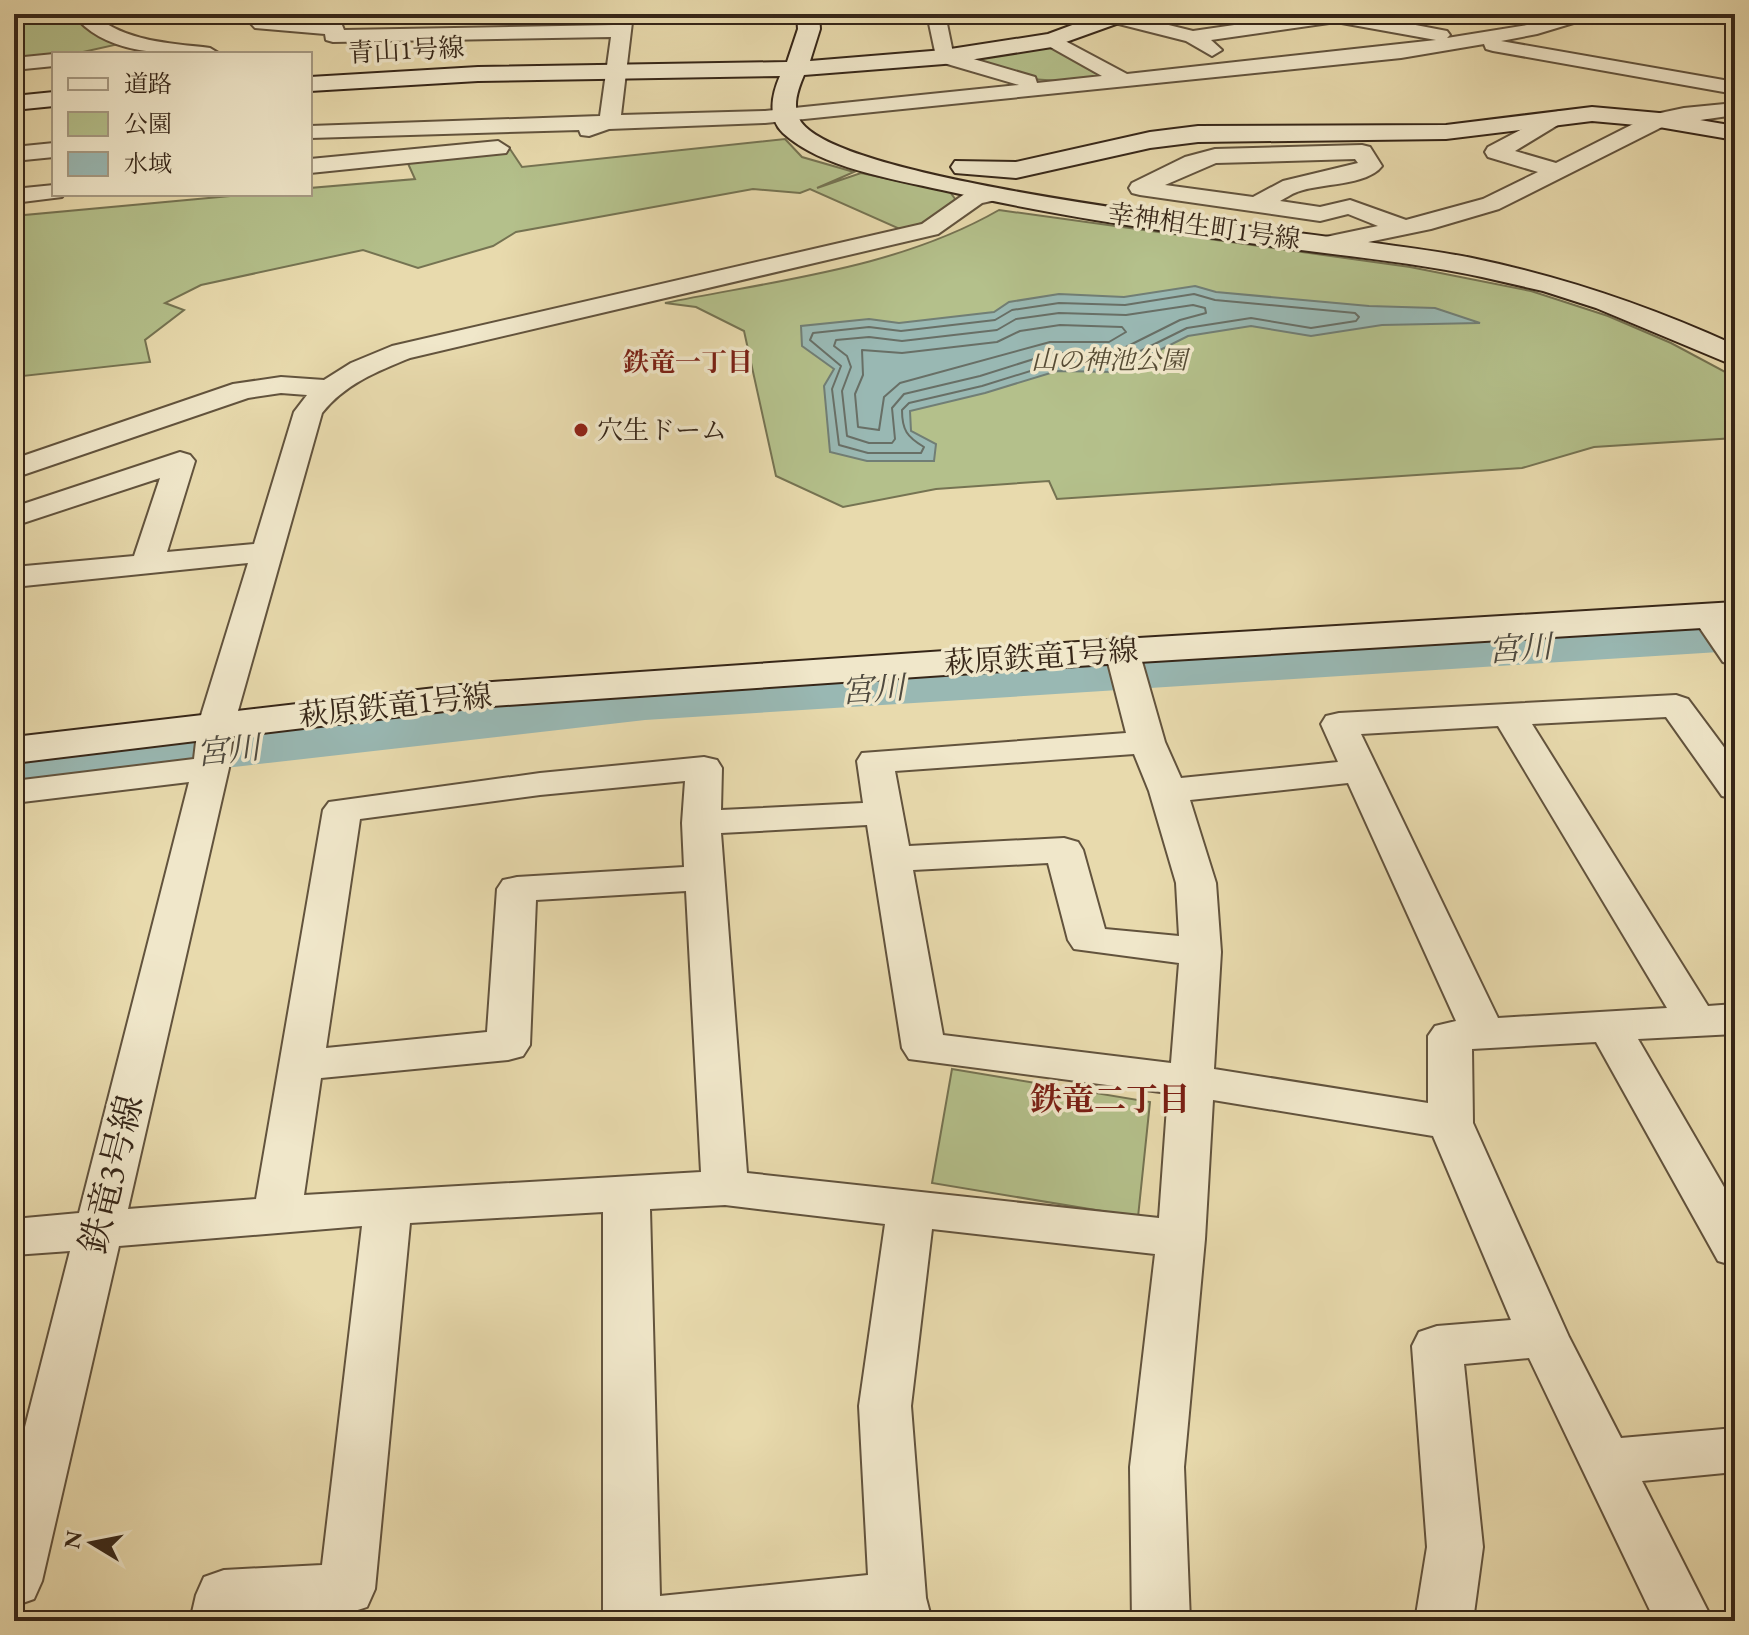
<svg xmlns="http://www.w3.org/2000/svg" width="1749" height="1635" viewBox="0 0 1749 1635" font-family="'EB Garamond','Noto Serif JP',serif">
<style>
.green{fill:#b4c08b;stroke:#757352;stroke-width:2}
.water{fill:#99b8b3;stroke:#717e75;stroke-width:2}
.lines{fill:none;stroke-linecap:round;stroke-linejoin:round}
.shore{stroke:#686f66;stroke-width:2}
.river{fill:#99b8b3;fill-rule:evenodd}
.street-casing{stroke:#62533d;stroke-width:4}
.secondary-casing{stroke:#362618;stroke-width:4}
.street{fill:#f0e7ca;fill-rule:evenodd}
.secondary{fill:#f0e7ca;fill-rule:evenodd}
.poi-dot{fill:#8f2418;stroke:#f0e7ca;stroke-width:3}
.labels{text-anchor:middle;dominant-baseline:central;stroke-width:7;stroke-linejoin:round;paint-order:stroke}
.far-street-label{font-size:26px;fill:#362618;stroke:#f0e7ca}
.far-park-label{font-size:26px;font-style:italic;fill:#564c35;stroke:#f0e7ca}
.far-neighbourhood-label{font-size:26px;font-weight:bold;fill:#7a1f14;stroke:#f0e7ca}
.far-poi-label{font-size:26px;fill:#362618;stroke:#f0e7ca;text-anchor:start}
.street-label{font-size:30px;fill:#362618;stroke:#f0e7ca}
.water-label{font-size:32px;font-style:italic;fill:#4f4a3f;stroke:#f0e7ca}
.neighbourhood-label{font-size:32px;font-weight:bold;fill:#7a1f14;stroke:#f0e7ca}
.near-street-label{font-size:36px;fill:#362618;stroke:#f0e7ca}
</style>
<rect width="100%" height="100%" fill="#e8daad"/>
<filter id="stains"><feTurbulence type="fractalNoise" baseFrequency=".0025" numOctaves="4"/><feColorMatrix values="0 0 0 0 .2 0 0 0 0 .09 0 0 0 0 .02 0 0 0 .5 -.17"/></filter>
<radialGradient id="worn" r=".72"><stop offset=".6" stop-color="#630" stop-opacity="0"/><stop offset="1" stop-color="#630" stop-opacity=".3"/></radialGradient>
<path class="green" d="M 14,14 L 69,14 L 92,31 L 119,44 L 74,54 L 14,61 Z
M 1056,45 L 1110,75 L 1059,81 L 1031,79 L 971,59 Z
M 785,139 L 802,157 L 854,172 L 817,188 L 861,173 L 950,192 L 958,203 L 931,220 L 902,230 L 810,189 L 800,193 L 753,189 L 516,232 L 493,246 L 418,268 L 363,250 L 201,285 L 165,303 L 184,310 L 145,340 L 150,362 L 14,377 L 14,216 L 252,194 L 310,194 L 310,188 L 415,179 L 406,159 L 510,149 L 522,167 Z
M 999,210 L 1410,267 L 1531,291 L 1608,316 L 1671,343 L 1731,375 L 1735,379 L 1735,438 L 1594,447 L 1522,468 L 1057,499 L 1049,481 L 936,489 L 843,507 L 776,476 L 744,331 L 696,307 L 665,303 C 778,280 898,268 999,210 Z
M 952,1069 L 1150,1102 L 1138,1217 L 932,1183 Z"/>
<path class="water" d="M 1195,286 L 1216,292 L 1369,306 L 1435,308 L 1480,323 L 1382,325 L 1311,336 L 1251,326 L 1188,336 L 1116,372 L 1057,371 L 985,393 L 910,411 L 911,431 L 936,444 L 934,461 L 867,461 L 830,452 L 824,386 L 834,369 L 802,346 L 801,326 L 869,319 L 899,323 L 994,312 L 1009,302 L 1059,294 L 1124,297 Z"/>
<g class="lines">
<path class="shore" d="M 1194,294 L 1215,300 L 1355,313 L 1359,317 L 1356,321 L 1311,328 L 1251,318 L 1187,328 L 1114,364 L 1056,363 L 982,386 L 909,403 L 902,410 C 902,430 907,437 924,447 L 921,453 L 868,453 L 839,445 L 832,389 L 841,366 L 810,340 L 813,333 L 869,327 L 901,331 L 995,320 L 1012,310 L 1059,303 L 1125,305 Z
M 1193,305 L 1205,308 L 1206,313 L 1180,320 L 1112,354 L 1053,353 L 980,376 L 904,394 L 892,408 L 895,439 L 892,443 L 869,443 L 847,436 L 842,391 L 851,367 L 847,356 L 834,346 L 836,340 L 869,337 L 902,341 L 997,330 L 1016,319 L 1059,313 L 1126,315 Z
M 1060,325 L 1122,327 L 1126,332 L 1109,342 L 1050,342 L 900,383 L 884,397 L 879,430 L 858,427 L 855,394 L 863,375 L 862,350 L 902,353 L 997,342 L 1020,331 Z"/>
<path class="river" d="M 1735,619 L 1735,651 L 645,720 L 14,792 L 14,756 L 645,686 Z"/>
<defs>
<path id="street" d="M 73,14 L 93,14 C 125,42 170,43 210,48 L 220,54 C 171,54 106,57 73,14 Z
M 242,14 L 335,23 L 342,25 L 344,30 L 613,25 L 615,14 L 633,14 L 621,115 L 765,111 L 1019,85 L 937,61 L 927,14 L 945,14 L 953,53 L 1035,77 L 1037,83 L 1102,76 L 1045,44 L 1042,40 L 1052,34 L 1127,74 L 1436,40 L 1336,22 L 1211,40 L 1222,50 L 1212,56 L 1186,41 L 1095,18 L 1093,14 L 1124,14 L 1193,31 L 1311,14 L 1358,14 L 1447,31 L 1450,35 L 1447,38 L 1527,25 L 1563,14 L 1592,14 L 1590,18 L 1537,34 L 1501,41 L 1735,82 L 1735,94 L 1493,51 L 1486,49 L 1484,44 L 1401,58 L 765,123 L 609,129 L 589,136 L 581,135 L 579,130 L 310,138 L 310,126 L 600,116 L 611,37 L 333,42 L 326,40 L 325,34 L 255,28 Z
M 54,54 L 54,66 L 14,70 L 14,58 Z
M 1735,103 L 1735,115 L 1666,125 L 1499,209 L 1431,229 L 1325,251 L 1316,249 L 1313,244 L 1316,239 L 1378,226 L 1348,214 L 1320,221 L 1140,195 L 1132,193 L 1129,188 L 1132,183 L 1185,157 L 1215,149 L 1362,145 L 1370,147 L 1382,166 C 1367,186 1320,183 1297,192 C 1291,194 1286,198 1280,201 L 1320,207 L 1350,200 L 1406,220 L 1483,199 L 1538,172 L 1488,157 L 1485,152 L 1488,147 L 1553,113 L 1560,111 L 1571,117 L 1515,151 L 1556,163 L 1651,115 L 1684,108 ZM 1355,159 L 1358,163 L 1283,181 L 1253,197 L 1165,185 L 1216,163 Z
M 498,141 L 509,148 L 506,153 L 310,173 L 310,159 Z
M 54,143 L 54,157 L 14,161 L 14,147 Z
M 54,185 L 54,194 L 64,194 L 62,197 L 14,203 L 14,189 Z
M 988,188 L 996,190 L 1000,195 L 996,200 L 982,203 L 938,234 L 410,358 C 376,372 345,384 322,413 L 234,725 L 229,768 L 128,1209 L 256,1199 L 323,810 L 329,802 L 540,773 L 704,757 L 717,760 L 722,768 L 721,810 L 863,803 L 857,761 L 862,753 L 1126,733 L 1105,651 L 1110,644 L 1122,641 L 1134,644 L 1139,651 L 1165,742 L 1181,778 L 1338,762 L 1321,724 L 1326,716 L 1339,713 L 1676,695 L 1688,699 L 1735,762 L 1735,799 L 1722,796 L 1666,717 L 1532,724 L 1708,1006 L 1735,1004 L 1735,1034 L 1638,1039 L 1735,1206 L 1735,1266 L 1718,1261 L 1596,1042 L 1472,1049 L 1473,1123 L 1569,1337 L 1621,1438 L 1735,1428 L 1735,1472 L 1642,1481 L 1713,1621 L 1655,1621 L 1529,1358 L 1464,1364 L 1483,1547 L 1473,1621 L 1415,1621 L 1427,1547 L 1412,1346 L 1419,1332 L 1437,1326 L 1511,1320 L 1433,1136 L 1213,1100 L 1205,1239 L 1184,1467 L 1190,1621 L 1132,1621 L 1130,1467 L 1155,1254 L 932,1229 L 911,1406 L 926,1598 L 932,1621 L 603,1621 L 603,1212 L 410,1223 L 375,1589 L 367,1607 C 324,1623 238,1621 190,1621 L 196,1595 L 204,1577 L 224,1570 L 322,1565 L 362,1226 L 119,1246 L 42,1581 L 34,1599 L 14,1606 L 14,1470 L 70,1251 L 14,1255 L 14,1219 L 79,1213 L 189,782 L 14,803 L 14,781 L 194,759 L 198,725 L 248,563 L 14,587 L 14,567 L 134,556 L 160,478 L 14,526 L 14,507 L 180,452 L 190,455 L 195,461 L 167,552 L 254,544 L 294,412 L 307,395 L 281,393 L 248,398 L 14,478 L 14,459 L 233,384 L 281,377 L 324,380 L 351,363 L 392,346 L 922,224 L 966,193 ZM 1498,726 L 1667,1008 L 1498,1018 L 1361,734 ZM 1134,754 L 1149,791 L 1176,883 L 1179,936 L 1105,929 L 1083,850 L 1078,842 L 1064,838 L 909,846 L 895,771 ZM 685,781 L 682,823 L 684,867 L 517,877 L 503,880 L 497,889 L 487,1032 L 326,1048 L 360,819 L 540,795 ZM 1348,783 L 1456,1021 L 1435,1026 L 1428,1036 L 1428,1103 L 1214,1069 L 1221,952 L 1216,883 L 1190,800 ZM 867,825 L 902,1048 L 909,1059 L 1168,1093 L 1159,1218 L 747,1173 L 721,833 ZM 1048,863 L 1068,940 L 1074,949 L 1179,963 L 1171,1063 L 943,1035 L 913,870 ZM 686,891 L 701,1172 L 304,1195 L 321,1078 L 508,1060 L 523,1056 L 530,1045 L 536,900 ZM 725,1205 L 885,1224 L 859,1406 L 868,1575 L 660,1596 L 650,1209 Z
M 1708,605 L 1720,608 L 1735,630 L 1735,665 L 1723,662 L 1691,615 L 1696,608 Z"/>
<path id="secondary" d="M 797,14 L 819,14 L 820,29 L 810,61 L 944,50 L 1048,34 L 1102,14 L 1133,14 L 1130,19 L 1052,47 L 944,64 L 804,75 C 798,89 791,108 801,122 C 852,192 1363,235 1472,258 C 1564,277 1649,306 1735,345 L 1735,366 L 1596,308 L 1543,291 L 1482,277 C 1422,264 1362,258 1301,250 C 1181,234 1060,217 942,190 C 893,179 821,168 783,133 C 767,118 772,94 780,76 L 478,81 L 310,91 L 310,77 L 478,67 L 787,62 L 798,29 Z
M 54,92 L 54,106 L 14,110 L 14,96 Z
M 1592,107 L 1659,113 L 1735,126 L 1735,140 L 1659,127 L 1592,121 L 1446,139 L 1198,142 L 1150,148 L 1016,178 L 955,173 L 951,167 L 955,161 L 1016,162 L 1150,132 L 1198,126 L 1446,125 Z
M 1735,602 L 1735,626 L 1122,663 L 478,707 L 14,763 L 14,737 L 478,683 L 1122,639 Z"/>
</defs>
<use href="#street" class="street-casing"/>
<use href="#secondary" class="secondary-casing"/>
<use href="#street" class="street"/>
<use href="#secondary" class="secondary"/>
</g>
<circle class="poi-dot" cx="581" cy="430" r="8"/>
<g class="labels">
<g class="far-street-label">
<text transform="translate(406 50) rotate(-3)">青山1号線</text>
<text transform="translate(1204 226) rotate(8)">幸神相生町1号線</text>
</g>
<g class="far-park-label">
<text x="1109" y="360">山の神池公園</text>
</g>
<g class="far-neighbourhood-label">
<text x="688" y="362">鉄竜一丁目</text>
</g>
<g class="far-poi-label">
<text x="597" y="430">穴生ドーム</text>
</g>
<g class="street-label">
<text transform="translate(1041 656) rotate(-4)">萩原鉄竜1号線</text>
<text transform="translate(395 705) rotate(-6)">萩原鉄竜1号線</text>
</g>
<g class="water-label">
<text transform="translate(1520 648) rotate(-4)">宮川</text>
<text transform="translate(873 689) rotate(-4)">宮川</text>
<text transform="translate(228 750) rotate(-6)">宮川</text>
</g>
<g class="neighbourhood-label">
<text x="1110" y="1099">鉄竜二丁目</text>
</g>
<g class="near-street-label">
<text transform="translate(111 1174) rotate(-76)">鉄竜3号線</text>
</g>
</g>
<rect width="1749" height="1635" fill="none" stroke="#e8daad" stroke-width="48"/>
<rect x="16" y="16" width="1717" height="1603" fill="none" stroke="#362618" stroke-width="4"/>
<rect x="24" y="24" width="1701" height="1587" fill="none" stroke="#362618" stroke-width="2"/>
<rect x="52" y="52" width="260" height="144" fill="#f0e7ca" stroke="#a69a83" stroke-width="2"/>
<rect x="68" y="78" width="40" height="12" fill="#f0e7ca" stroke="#a69a83" stroke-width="2"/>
<text x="124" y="92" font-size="24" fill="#362618">道路</text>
<rect x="68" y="112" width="40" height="24" fill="#b4c08b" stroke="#a69a83" stroke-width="2"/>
<text x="124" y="132" font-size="24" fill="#362618">公園</text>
<rect x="68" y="152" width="40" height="24" fill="#99b8b3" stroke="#a69a83" stroke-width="2"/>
<text x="124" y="172" font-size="24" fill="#362618">水域</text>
<g transform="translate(92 1543) rotate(280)" stroke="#f0e7ca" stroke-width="6" paint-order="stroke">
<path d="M0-6L14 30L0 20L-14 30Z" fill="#362618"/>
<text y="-12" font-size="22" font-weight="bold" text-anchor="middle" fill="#362618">N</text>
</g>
<rect width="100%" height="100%" filter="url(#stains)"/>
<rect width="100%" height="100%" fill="url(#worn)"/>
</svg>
